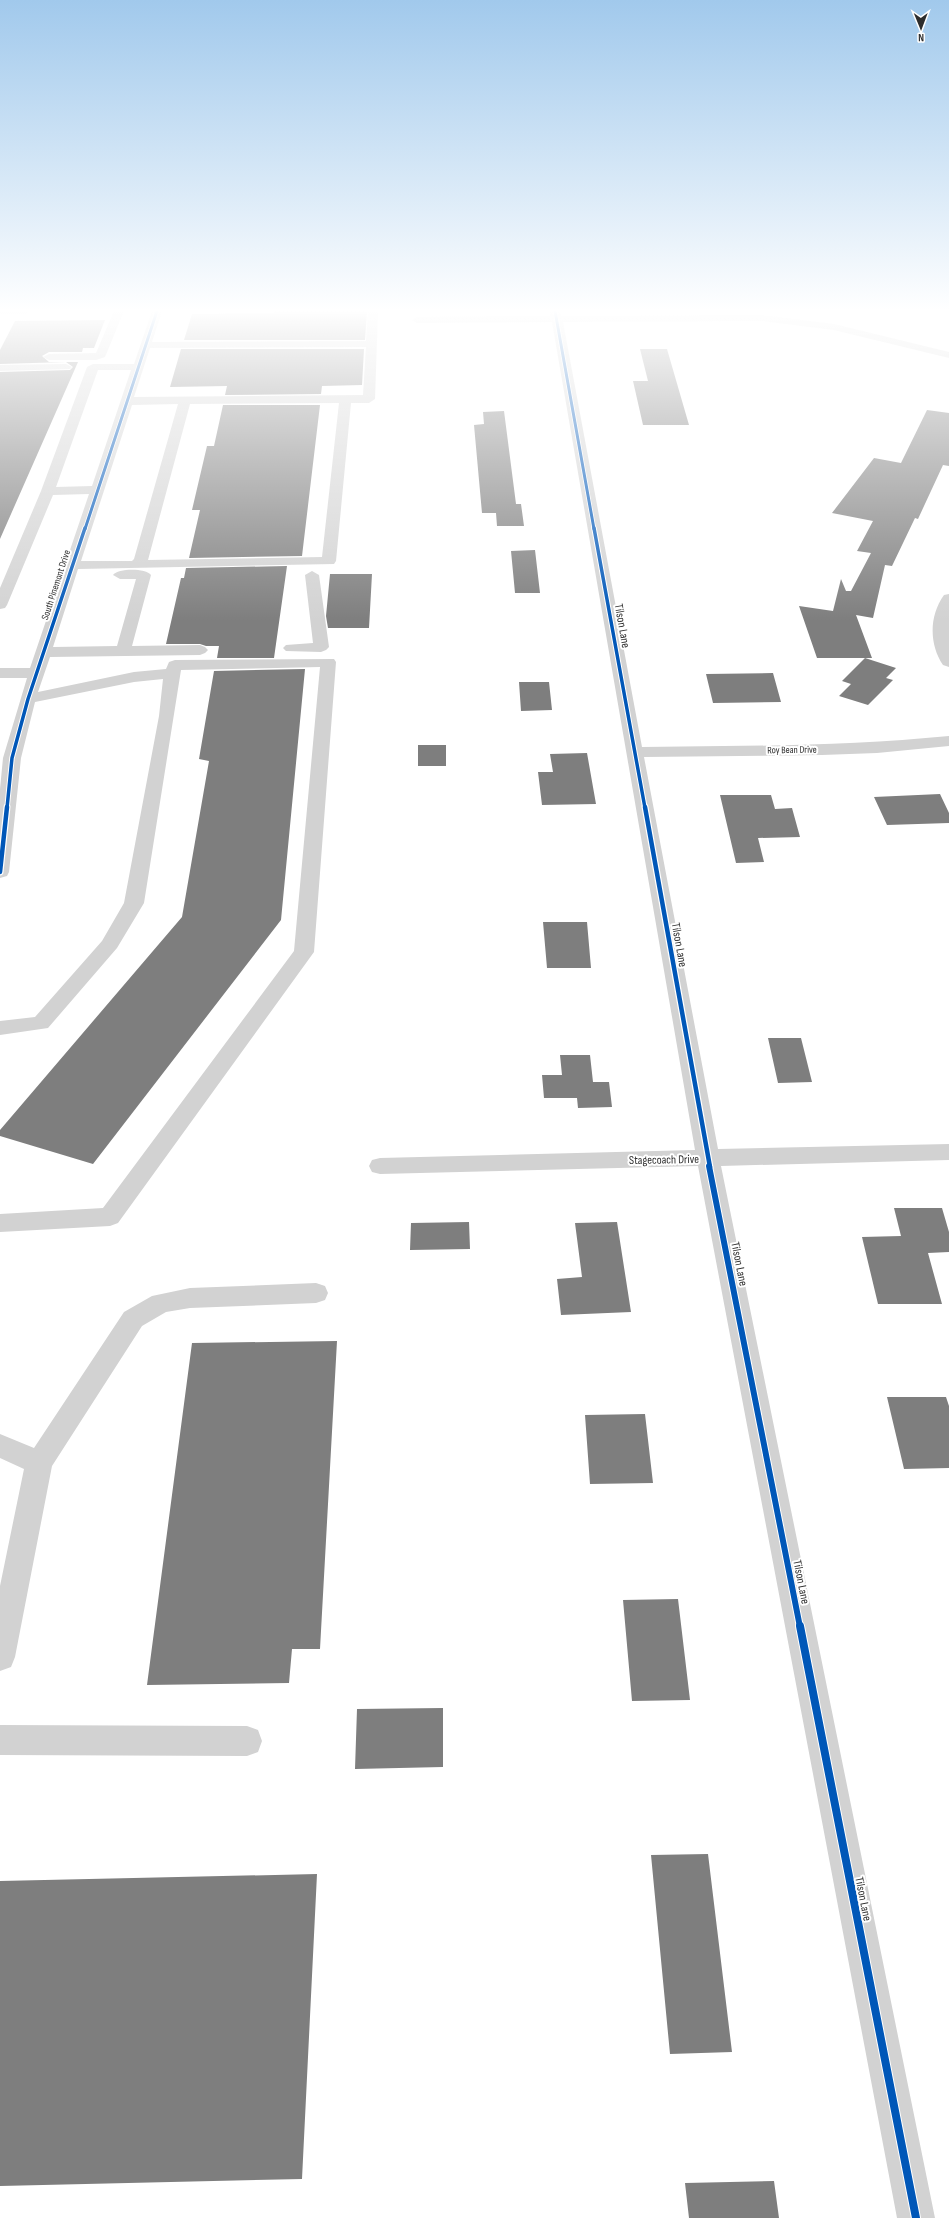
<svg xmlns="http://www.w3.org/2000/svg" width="949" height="2218" viewBox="0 0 949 2218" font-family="'Sofia Sans Condensed',sans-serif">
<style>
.building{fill:#7e7e7e}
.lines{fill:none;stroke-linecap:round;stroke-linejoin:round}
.minor{fill:#d2d2d2;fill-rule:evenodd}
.cycleway-far4-casing{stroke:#fff;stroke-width:4.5}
.cycleway-far3-casing{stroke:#fff;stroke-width:5.5}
.cycleway-far2-casing{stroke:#fff;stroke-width:7}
.cycleway-far1-casing{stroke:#fff;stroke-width:8}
.cycleway-casing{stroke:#fff;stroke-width:10}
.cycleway-far4{stroke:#0057b8;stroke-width:3}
.cycleway-far3{stroke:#0057b8;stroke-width:3.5}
.cycleway-far2{stroke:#0057b8;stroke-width:4.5}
.cycleway-far1{stroke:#0057b8;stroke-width:6}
.cycleway{stroke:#0057b8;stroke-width:8}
.labels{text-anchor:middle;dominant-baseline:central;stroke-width:4;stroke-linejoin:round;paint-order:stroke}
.far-street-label{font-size:10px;fill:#2d2d2d;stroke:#fff}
.street-label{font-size:12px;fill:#2d2d2d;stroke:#fff}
</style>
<rect width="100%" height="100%" fill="#fff"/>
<path class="building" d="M 274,311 L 367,311 L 365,340 L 184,340 L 192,314 L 274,313 Z
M 105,320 L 94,348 L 83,348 L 82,352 L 49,352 L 42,356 L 49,362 L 78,362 L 0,539 L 0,372 L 70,370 L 73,367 L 66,362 L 0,364 L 0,350 L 15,321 Z
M 181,349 L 364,349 L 362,385 L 322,386 L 321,394 L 225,395 L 227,386 L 170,387 Z
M 640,349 L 667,349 L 689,425 L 643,425 L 633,381 L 648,381 Z
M 223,405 L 320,405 L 302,556 L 189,558 L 200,510 L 192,510 L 207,446 L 214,446 Z
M 927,410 L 949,413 L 949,466 L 943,465 L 918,519 L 915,518 L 892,566 L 885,565 L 873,618 L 856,615 L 872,658 L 817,658 L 799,606 L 833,611 L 841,579 L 846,591 L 851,591 L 871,553 L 857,551 L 873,521 L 832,513 L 874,458 L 901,463 Z
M 504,411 L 516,504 L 521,504 L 524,526 L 497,526 L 496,513 L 482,513 L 474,425 L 484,424 L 483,412 Z
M 535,550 L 540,593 L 515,593 L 511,551 Z
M 287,566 L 274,658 L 217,658 L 219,646 L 206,646 L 200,644 L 166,644 L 181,578 L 184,578 L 186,568 Z
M 330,574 L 372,574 L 369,628 L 328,628 L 326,616 Z
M 865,658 L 896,668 L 886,678 L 893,680 L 868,705 L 839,696 L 851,684 L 842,681 Z
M 305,669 L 281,920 L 93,1164 L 0,1136 L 0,1130 L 182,917 L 209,761 L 199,759 L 214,671 Z
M 773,673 L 781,702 L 713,703 L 706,674 Z
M 519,682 L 549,682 L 552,710 L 521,711 Z
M 418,745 L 446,745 L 446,766 L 418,766 Z
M 587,753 L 596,804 L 542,805 L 538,772 L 553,772 L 550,754 Z
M 940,794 L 949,813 L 949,823 L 887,825 L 874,797 Z
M 720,795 L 771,795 L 775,809 L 792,808 L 800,837 L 758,838 L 764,862 L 736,863 Z
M 543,922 L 587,922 L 591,968 L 547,968 Z
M 768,1038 L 801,1038 L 812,1082 L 778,1083 Z
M 560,1055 L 590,1055 L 593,1082 L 609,1082 L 612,1107 L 578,1108 L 577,1098 L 544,1098 L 542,1075 L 562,1075 Z
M 894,1208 L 942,1208 L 949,1232 L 949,1252 L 928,1253 L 942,1304 L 878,1304 L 862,1237 L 901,1236 Z
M 469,1222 L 470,1249 L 410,1250 L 411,1223 Z
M 617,1222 L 631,1312 L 561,1315 L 557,1279 L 582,1277 L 575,1223 Z
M 337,1341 L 320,1649 L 292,1649 L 289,1683 L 147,1685 L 192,1343 Z
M 887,1397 L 946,1397 L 949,1406 L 949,1468 L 904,1469 Z
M 645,1414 L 653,1483 L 590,1484 L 585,1415 Z
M 678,1599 L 690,1700 L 632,1701 L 623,1600 Z
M 443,1708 L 443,1767 L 355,1769 L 357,1709 Z
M 708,1854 L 732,2052 L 670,2054 L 651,1855 Z
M 317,1874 L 302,2179 L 0,2186 L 0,1881 Z
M 774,2181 L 779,2218 L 689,2218 L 685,2183 Z"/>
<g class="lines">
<path class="minor" d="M 0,311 L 31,311 L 26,314 L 0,314 Z
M 114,311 L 124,311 L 105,357 L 96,360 L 49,360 L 43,357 L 49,354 L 96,353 Z
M 152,311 L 162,311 L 152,342 L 366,341 L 368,311 L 378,311 L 375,399 L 369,403 L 351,403 L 336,561 L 334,564 L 78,569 L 53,647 L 117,646 L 136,579 L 120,579 L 113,575 C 118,568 146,568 151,575 L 132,646 L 200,645 L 205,647 L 208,650 L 205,653 L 200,655 L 50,657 L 38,692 L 134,672 L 166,669 L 169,662 L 175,660 L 334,659 L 336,662 L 314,952 L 118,1223 L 110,1226 L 0,1232 L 0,1214 L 103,1208 L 294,951 L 320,667 L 181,670 L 144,903 L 117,948 L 48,1028 L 0,1035 L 0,1021 L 35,1017 L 102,941 L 124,903 L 159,716 L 163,679 L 134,682 L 35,702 L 21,758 L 9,872 L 7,876 L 0,878 L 0,789 L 3,758 L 27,678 L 0,678 L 0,668 L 30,668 L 89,494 L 53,495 L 7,605 L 5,608 L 0,609 L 0,588 L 41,491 L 87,367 L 93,364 L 134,364 ZM 366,347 L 363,395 L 134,397 L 150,348 ZM 98,370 L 131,370 L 92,486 L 56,487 ZM 339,403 L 322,557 L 148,560 L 190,404 ZM 178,404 L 134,559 L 132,561 L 81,561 L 132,405 Z
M 550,311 L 560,311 L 561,316 L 762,315 L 834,324 L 949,352 L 949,358 L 834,330 L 762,321 L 563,322 L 642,747 C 745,746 847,746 949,736 L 949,746 L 877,753 L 822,755 L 644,757 L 718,1149 L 949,1144 L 949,1160 L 721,1166 L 935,2218 L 897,2218 L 698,1166 L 380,1174 L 372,1172 L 369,1166 L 372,1160 L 380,1158 L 695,1150 L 552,322 L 417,323 L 412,320 L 417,317 L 550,316 Z
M 66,364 L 72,367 L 70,369 L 0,371 L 0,365 Z
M 312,571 L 319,575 L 329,647 L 326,650 L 321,652 L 286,651 L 283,648 L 286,645 L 313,643 L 305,575 Z
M 949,594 L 949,667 L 943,665 C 929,644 929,616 944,595 Z
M 316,1283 L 325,1286 L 328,1293 L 325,1300 L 316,1303 L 190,1308 L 166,1312 L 142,1326 L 52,1466 L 15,1657 L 11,1667 L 0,1671 L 0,1586 L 24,1469 L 0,1458 L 0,1434 L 34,1448 L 124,1312 L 152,1296 L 190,1288 Z
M 0,1725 L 247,1726 L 258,1730 L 262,1741 L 258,1752 L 247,1756 L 0,1755 Z"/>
<defs>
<path id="cycleway-far4" d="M 555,311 L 594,529
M 85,529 L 157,311"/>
<path id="cycleway-far3" d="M 594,528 L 645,808
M 7,808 L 12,758 L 28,699 L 85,528"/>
<path id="cycleway-far2" d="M 645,807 L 710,1167
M 0,872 L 7,807"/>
<path id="cycleway-far1" d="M 709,1166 L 800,1627"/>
<path id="cycleway" d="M 800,1626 L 916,2218"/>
</defs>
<use href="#cycleway-far4" class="cycleway-far4-casing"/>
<use href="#cycleway-far3" class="cycleway-far3-casing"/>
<use href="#cycleway-far2" class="cycleway-far2-casing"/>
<use href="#cycleway-far1" class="cycleway-far1-casing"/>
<use href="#cycleway" class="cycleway-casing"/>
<use href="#cycleway-far4" class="cycleway-far4"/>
<use href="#cycleway-far3" class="cycleway-far3"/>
<use href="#cycleway-far2" class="cycleway-far2"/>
<use href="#cycleway-far1" class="cycleway-far1"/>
<use href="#cycleway" class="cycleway"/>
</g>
<linearGradient id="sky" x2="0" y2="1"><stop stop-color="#a1c9ec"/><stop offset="0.5" stop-color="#fff"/><stop offset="1" stop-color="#fff" stop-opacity="0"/></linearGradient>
<rect width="949" height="621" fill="url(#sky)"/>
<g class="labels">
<g class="far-street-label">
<text transform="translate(56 585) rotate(-72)">South Pinemont Drive</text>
<text transform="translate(792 750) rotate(-1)">Roy Bean Drive</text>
</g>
<g class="street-label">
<text transform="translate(622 626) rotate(80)">Tilson Lane</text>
<text transform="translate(679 945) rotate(80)">Tilson Lane</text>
<text transform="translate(664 1160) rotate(-1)">Stagecoach Drive</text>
<text transform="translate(739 1264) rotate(79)">Tilson Lane</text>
<text transform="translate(801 1582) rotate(79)">Tilson Lane</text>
<text transform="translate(863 1899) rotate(79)">Tilson Lane</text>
</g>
</g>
<g transform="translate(921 28) rotate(179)" stroke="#ffffff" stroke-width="3" paint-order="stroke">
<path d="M0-3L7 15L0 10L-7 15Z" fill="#2d2d2d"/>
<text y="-6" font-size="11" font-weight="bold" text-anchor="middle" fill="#2d2d2d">N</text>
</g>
</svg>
